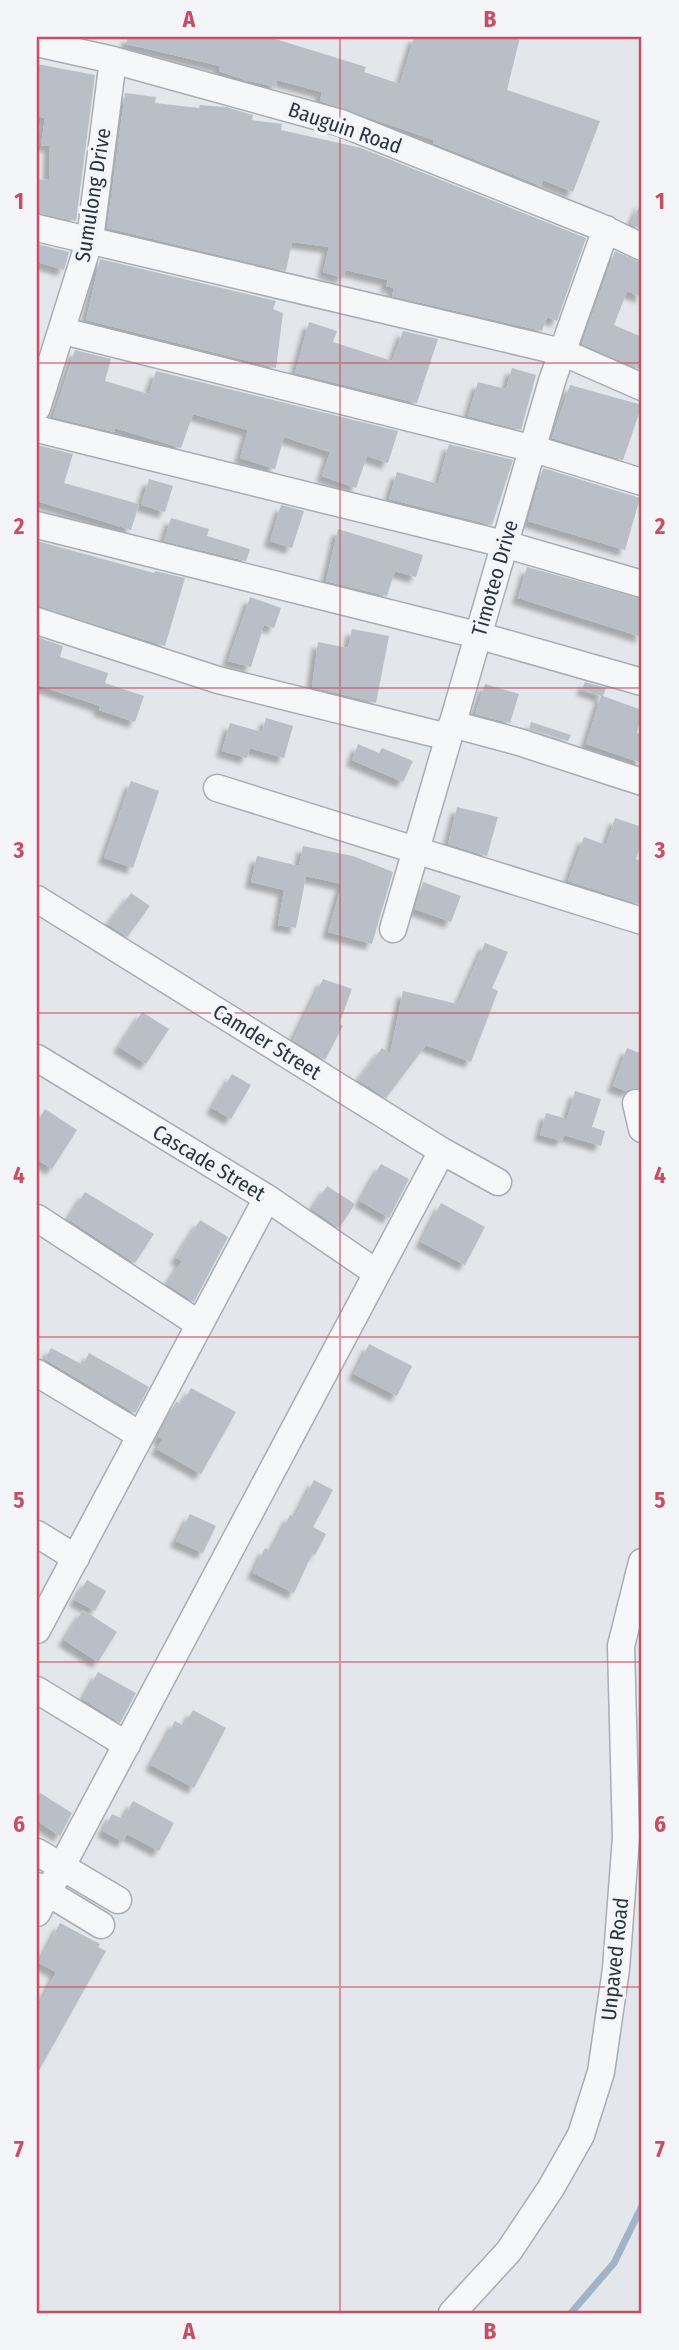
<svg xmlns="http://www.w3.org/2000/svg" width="679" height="2350" viewBox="0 0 679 2350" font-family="'Fira Sans Condensed',sans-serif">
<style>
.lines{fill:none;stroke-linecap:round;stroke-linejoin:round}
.stream{stroke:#a0b4c9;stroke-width:7}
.building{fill:#babfc7;filter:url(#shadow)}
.minor-casing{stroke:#a8adb4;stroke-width:29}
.minor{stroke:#f6f7f9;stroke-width:26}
.grid{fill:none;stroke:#c94e62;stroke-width:2;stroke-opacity:0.55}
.labels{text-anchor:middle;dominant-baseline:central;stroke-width:7;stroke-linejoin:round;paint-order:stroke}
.street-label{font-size:21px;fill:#2b3442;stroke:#f3f5f8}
.neatline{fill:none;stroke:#c94e62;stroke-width:2.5}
.grid-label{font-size:23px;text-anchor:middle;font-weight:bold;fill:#c94e62}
</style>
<defs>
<filter id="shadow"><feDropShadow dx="-6" dy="6" stdDeviation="2" flood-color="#0004"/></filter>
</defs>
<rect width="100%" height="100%" fill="#e3e6ea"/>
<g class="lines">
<path class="stream" d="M 571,2313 L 614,2263 L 642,2206"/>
</g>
<path class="building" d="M 127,37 L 269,37 L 366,67 L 364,72 L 400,84 L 414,37 L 520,37 L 507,90 L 600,121 L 573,192 L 543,180 L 541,186 L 433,143 L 434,140 L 320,101 L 322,92 L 277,80 L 276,87 L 245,80 L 219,71 L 220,66 L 127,44 Z
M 37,64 L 95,75 L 76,221 L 37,213 L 37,179 L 49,180 L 50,146 L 41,145 L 45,118 L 37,116 Z
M 125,93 L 156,97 L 155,103 L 199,108 L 200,105 L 226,107 L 253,115 L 252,120 L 282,124 L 281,130 L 361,148 L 586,238 L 557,321 L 547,317 L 542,331 L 392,296 L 394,288 L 386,286 L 388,280 L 346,270 L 343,278 L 323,272 L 329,247 L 292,242 L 286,271 L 107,228 Z
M 642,200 L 642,230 L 631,224 Z
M 37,244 L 69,252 L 64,270 L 37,262 Z
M 615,251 L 642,263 L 642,297 L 627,291 L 614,325 L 642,337 L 642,370 L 582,344 Z
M 100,259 L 276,301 L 273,309 L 283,313 L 276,368 L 86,320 Z
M 309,322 L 337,331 L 333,342 L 392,361 L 403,331 L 438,339 L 417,403 L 295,373 Z
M 75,350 L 111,359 L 105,381 L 149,394 L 156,371 L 398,431 L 388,463 L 367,456 L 356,488 L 322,476 L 330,452 L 284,437 L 275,469 L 240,458 L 248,430 L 193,414 L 181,448 L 115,428 L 114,432 L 53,417 Z
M 512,368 L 536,375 L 521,430 L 468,416 L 478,382 L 506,389 Z
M 570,385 L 642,405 L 623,460 L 552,438 Z
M 449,444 L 513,460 L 492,525 L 389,499 L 397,472 L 438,484 Z
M 37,445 L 73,454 L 64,483 L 139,504 L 131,530 L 37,501 Z
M 543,468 L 640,498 L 625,550 L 528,521 Z
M 149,479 L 173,486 L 165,512 L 141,505 Z
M 281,505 L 304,511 L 292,548 L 270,541 Z
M 171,518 L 209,529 L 207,536 L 250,549 L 246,561 L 164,541 Z
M 338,529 L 423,555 L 416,577 L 395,571 L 387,596 L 326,581 Z
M 37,541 L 154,573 L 155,571 L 185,578 L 165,646 L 37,606 Z
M 527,567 L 642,599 L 642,637 L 518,598 Z
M 250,597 L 281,608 L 274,628 L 264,625 L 251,667 L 228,661 Z
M 352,629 L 389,636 L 376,703 L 312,687 L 318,642 L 348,648 Z
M 37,637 L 63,646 L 60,657 L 108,673 L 105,683 L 144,696 L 135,722 L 99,710 L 100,706 L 37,685 Z
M 585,682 L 606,688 L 603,696 L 642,710 L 637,733 L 642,735 L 642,763 L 586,744 L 601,696 L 582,689 Z
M 485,684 L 519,694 L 510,723 L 475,714 Z
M 266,718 L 293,726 L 284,758 L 250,748 L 247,758 L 222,751 L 230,723 L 262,732 Z
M 531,722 L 571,735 L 568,741 L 529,729 Z
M 358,744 L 379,753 L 382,748 L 413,761 L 403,782 L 352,760 Z
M 131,781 L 159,791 L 133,868 L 104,858 Z
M 457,807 L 498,817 L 487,856 L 448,844 Z
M 615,818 L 642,827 L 642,841 L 636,859 L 642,862 L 642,905 L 568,881 L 584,837 L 606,845 Z
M 303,846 L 353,856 L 393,872 L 372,944 L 328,932 L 342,884 L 306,876 L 296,928 L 278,925 L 284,890 L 251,882 L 257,856 L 299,866 Z
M 423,882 L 461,896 L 451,922 L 415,909 Z
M 131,893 L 150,906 L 127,937 L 108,924 Z
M 485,943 L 508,952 L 492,988 L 498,991 L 471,1062 L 426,1045 L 386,1098 L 358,1080 L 382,1048 L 390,1054 L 403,991 L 458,1004 Z
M 323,979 L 352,989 L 339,1024 L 343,1026 L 325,1060 L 293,1040 Z
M 142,1012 L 169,1029 L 146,1064 L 119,1047 Z
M 627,1048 L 642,1054 L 642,1089 L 633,1088 L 626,1091 L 613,1086 Z
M 232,1074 L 251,1085 L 231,1119 L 212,1108 Z
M 575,1091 L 601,1099 L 592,1127 L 605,1131 L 601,1146 L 564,1135 L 562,1141 L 540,1135 L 546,1113 L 567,1119 Z
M 45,1109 L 77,1130 L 52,1169 L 37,1159 L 37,1123 Z
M 381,1164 L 409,1179 L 389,1218 L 360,1201 Z
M 327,1186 L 355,1204 L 339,1228 L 312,1209 Z
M 85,1192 L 154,1234 L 135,1263 L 68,1219 Z
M 441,1203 L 485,1227 L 465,1265 L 421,1242 Z
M 200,1220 L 228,1237 L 194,1302 L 167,1284 L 182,1261 L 176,1258 Z
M 369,1344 L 412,1366 L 397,1396 L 354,1374 Z
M 51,1348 L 83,1365 L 89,1353 L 149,1387 L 135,1413 L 45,1359 Z
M 191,1388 L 236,1412 L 201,1474 L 157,1449 L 162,1439 L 158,1437 L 176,1402 L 182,1404 Z
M 314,1480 L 333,1490 L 313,1527 L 326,1534 L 315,1555 L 312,1554 L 294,1593 L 253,1573 L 265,1548 L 271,1551 L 290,1515 L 295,1517 Z
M 190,1514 L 216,1526 L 203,1553 L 176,1541 Z
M 87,1580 L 106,1591 L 95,1611 L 75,1600 Z
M 83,1610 L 117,1632 L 98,1662 L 64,1640 Z
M 98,1672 L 136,1693 L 120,1723 L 83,1699 Z
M 193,1710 L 226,1728 L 194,1788 L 151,1765 L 175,1721 L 184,1726 Z
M 37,1791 L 72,1813 L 60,1836 L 37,1821 Z
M 133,1801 L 174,1823 L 159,1851 L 127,1834 L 123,1842 L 103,1831 L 112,1814 L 123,1819 Z
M 60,1923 L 100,1944 L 98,1947 L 106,1951 L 37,2074 L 37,2010 L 56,1972 L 39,1963 Z"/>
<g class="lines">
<defs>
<path id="minor" d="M 37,43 L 113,60 L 341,123 L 598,226 L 642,247
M 37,228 L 562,352 L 642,387
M 63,331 L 534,449 L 642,482
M 37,408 L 90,239 L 113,60
M 37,429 L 504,544 L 642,584
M 37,525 L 477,635 L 642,682
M 37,621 L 218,680 L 448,737
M 452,724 L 519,742 L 642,782
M 217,788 L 642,921
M 37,899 L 442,1151 L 498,1182
M 393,929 L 552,381 L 606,229
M 37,1058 L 267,1198 L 377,1273
M 636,1103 L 642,1129
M 37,1218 L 199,1324
M 37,1373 L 140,1435
M 37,1534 L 76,1558
M 37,1630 L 267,1198
M 37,1690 L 127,1745
M 37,1852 L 118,1900
M 37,1886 L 101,1925
M 37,1913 L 442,1151
M 452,2313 L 509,2251 L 551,2188 L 581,2135 L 601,2072 L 616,1969 L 626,1837 L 621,1646 L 642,1562"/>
</defs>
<use href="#minor" class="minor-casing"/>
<use href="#minor" class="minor"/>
</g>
<path class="grid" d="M 340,37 L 340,2313M 37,363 L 642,363M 37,688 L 642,688M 37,1013 L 642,1013M 37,1337 L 642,1337M 37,1662 L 642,1662M 37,1987 L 642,1987"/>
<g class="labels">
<g class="street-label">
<text transform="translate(345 128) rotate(19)">Bauguin Road</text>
<text transform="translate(93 195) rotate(-81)">Sumulong Drive</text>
<text transform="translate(495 578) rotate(-74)">Timoteo Drive</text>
<text transform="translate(267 1042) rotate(32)">Camder Street</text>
<text transform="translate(209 1163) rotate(31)">Cascade Street</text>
<text transform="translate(615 1959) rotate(-84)">Unpaved Road</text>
</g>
</g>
<rect width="679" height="2350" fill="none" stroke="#f3f5f8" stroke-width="77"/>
<rect x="38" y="38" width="602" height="2274" class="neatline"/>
<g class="grid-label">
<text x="189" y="27">A</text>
<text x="490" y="27">B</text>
<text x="19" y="209">1</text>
<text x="660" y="209">1</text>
<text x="19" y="534">2</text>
<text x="660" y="534">2</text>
<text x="19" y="858">3</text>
<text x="660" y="858">3</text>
<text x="19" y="1183">4</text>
<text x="660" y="1183">4</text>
<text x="19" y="1508">5</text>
<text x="660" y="1508">5</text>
<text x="19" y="1832">6</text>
<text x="660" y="1832">6</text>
<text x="19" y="2157">7</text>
<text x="660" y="2157">7</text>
<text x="189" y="2339">A</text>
<text x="490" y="2339">B</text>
</g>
</svg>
